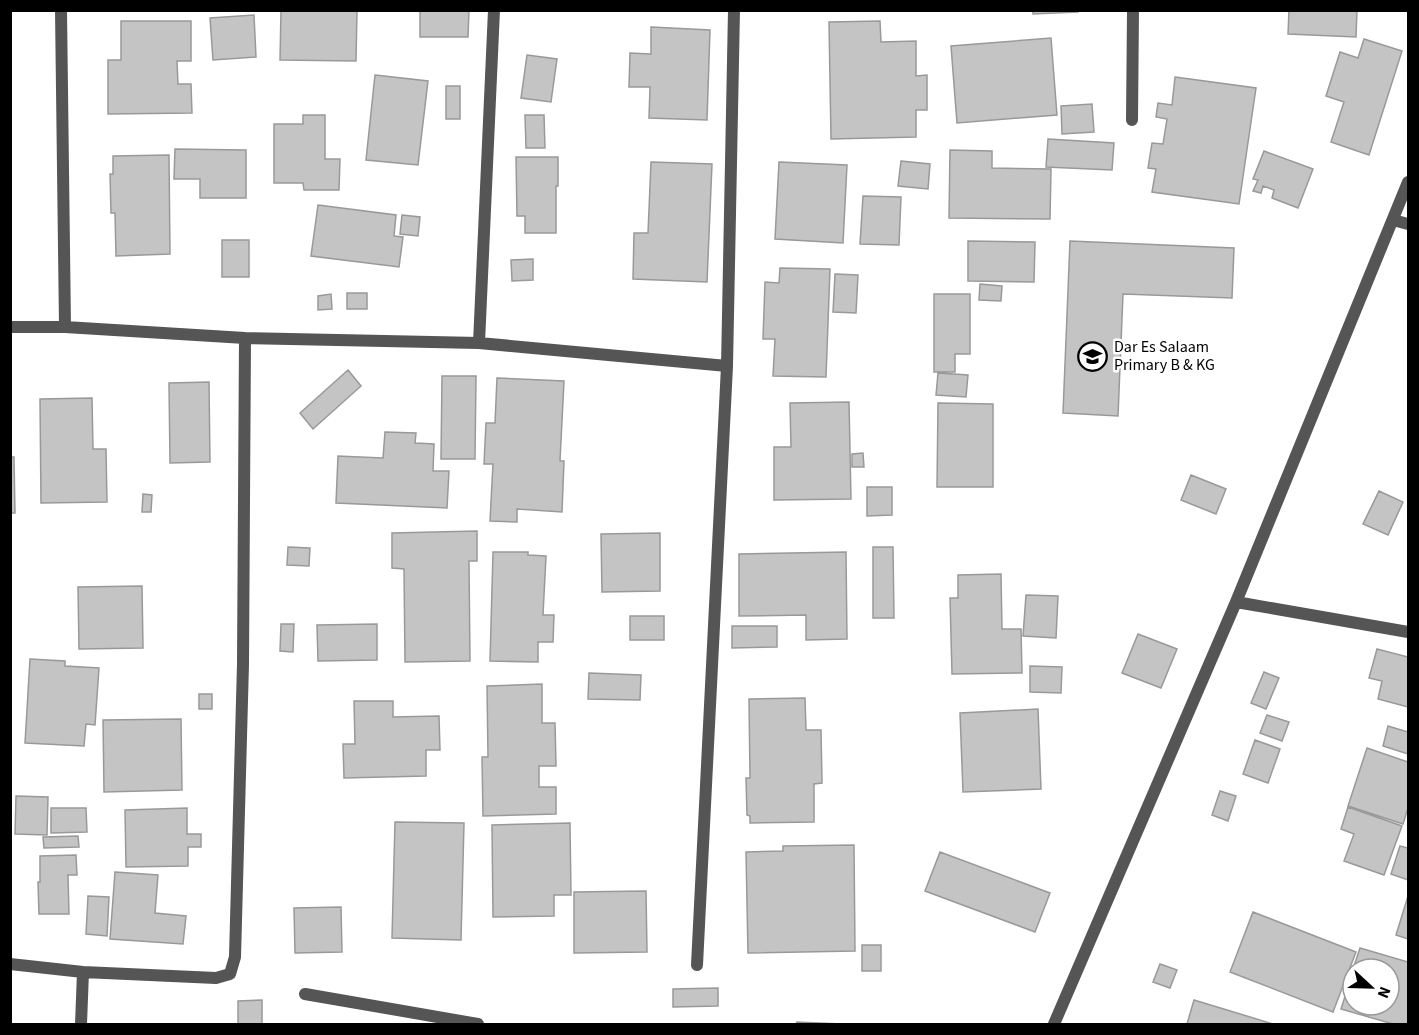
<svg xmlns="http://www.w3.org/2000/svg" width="1419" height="1035" viewBox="0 0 1419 1035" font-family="'Source Sans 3',sans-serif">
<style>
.building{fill:#c4c4c4;stroke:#999;stroke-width:1.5}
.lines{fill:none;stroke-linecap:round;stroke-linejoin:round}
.street{stroke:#555;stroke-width:12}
.labels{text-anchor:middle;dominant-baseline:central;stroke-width:5;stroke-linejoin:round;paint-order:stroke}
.poi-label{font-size:16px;fill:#000;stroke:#fff;text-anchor:start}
</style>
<rect width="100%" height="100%" fill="#fff"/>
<path class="building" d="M 281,10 L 357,10 L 356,61 L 280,60 Z
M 420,10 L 469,10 L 468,37 L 420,37 Z
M 1033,10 L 1078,10 L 1078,12 L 1033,14 Z
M 1289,10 L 1357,10 L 1356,37 L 1288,34 Z
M 254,15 L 256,57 L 213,60 L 210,18 Z
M 121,21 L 191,21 L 191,61 L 177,61 L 178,84 L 191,84 L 192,113 L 108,114 L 108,60 L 121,60 Z
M 880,21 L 881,42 L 916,41 L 916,76 L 927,75 L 927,110 L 916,110 L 916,137 L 831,139 L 829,22 Z
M 651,27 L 710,30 L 707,120 L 649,118 L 650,87 L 629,87 L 630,53 L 651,54 Z
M 1051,38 L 1057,115 L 957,123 L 951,46 Z
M 1364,39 L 1402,51 L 1369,155 L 1331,142 L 1344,102 L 1326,96 L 1340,52 L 1358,58 Z
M 527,55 L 557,59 L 551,102 L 521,98 Z
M 375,75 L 428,81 L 418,165 L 366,160 Z
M 1175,77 L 1256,88 L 1239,204 L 1152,192 L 1156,169 L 1148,168 L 1152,143 L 1163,144 L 1167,119 L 1156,117 L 1158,103 L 1172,105 Z
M 446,86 L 460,86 L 460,119 L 446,119 Z
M 1092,104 L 1094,132 L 1062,134 L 1061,106 Z
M 303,115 L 325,115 L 325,159 L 340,159 L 339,190 L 304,190 L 303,183 L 274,183 L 274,124 L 303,124 Z
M 525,115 L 544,115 L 545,148 L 526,148 Z
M 1048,139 L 1114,143 L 1112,170 L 1046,167 Z
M 175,149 L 246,150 L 246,198 L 200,198 L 200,179 L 174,179 Z
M 950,150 L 992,151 L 992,168 L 1051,169 L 1050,219 L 949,218 Z
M 1264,151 L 1313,169 L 1298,208 L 1272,198 L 1274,190 L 1263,186 L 1261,193 L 1253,191 L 1258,180 L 1253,179 Z
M 169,155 L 170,254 L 116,256 L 115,213 L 111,213 L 110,174 L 113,174 L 113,156 Z
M 516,157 L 558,157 L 558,186 L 556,186 L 556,233 L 525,233 L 525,216 L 517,216 Z
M 901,161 L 930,164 L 928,189 L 898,186 Z
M 651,162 L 712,164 L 707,282 L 633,279 L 634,233 L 648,233 Z
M 779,162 L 847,165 L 843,243 L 775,239 Z
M 863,196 L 901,197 L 899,245 L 860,244 Z
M 318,205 L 396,215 L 394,236 L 403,237 L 399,267 L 311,256 Z
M 402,215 L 420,217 L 418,236 L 400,234 Z
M 222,240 L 249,240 L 249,277 L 222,277 Z
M 968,241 L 1035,242 L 1034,282 L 968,281 Z
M 1070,241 L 1234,248 L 1232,298 L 1123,294 L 1118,416 L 1063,413 Z
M 533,259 L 533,280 L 512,281 L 511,260 Z
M 780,268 L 830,269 L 826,377 L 773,376 L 775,339 L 763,339 L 765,282 L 779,283 Z
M 835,274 L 858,275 L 856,313 L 833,312 Z
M 980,284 L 1002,286 L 1001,301 L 979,300 Z
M 347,293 L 367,293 L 367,309 L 347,309 Z
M 331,294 L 332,309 L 318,310 L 318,296 Z
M 934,294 L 970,294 L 970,354 L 955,354 L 955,372 L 934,372 Z
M 348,370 L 361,386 L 313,429 L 300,413 Z
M 938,373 L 968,375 L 966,397 L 936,395 Z
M 442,376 L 476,376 L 475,459 L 441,459 Z
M 497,378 L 564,381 L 560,461 L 564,461 L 562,512 L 517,509 L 517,522 L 490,521 L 493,464 L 484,464 L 486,423 L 495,423 Z
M 209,382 L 210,462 L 170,463 L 169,383 Z
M 92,398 L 93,449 L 106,449 L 107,502 L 41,503 L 40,399 Z
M 849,402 L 851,499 L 774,500 L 774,447 L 791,447 L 790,403 Z
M 938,403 L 993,404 L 993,487 L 937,487 Z
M 385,432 L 416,433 L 415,443 L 434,444 L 433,471 L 449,471 L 447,508 L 336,503 L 338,456 L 383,458 Z
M 863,453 L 864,467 L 852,467 L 852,454 Z
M 10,457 L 14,457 L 15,513 L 10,513 Z
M 1191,475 L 1226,489 L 1216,514 L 1181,500 Z
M 867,487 L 892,487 L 892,515 L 867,516 Z
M 1379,491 L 1403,502 L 1388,535 L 1363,524 Z
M 143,494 L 152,495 L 151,512 L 142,512 Z
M 477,531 L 477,561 L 469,561 L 470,661 L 405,662 L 404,569 L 392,568 L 392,533 Z
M 660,533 L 660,591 L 602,592 L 601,534 Z
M 288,547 L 310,548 L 309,566 L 287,565 Z
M 873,547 L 893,547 L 894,618 L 873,618 Z
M 493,552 L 528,552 L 528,555 L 546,556 L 543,615 L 554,615 L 553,642 L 538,642 L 538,662 L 490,661 Z
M 846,552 L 847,639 L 806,640 L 806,615 L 739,616 L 739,554 Z
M 1001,574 L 1002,629 L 1021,629 L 1022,673 L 952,674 L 950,598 L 958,598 L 958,575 Z
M 142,586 L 143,648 L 79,649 L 78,587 Z
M 1026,595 L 1058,596 L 1056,638 L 1023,636 Z
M 630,616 L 664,616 L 664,640 L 630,640 Z
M 281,624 L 294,624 L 293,652 L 280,651 Z
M 377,624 L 377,660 L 318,661 L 317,625 Z
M 732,626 L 777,626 L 777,647 L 732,648 Z
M 1138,634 L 1177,649 L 1161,688 L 1122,673 Z
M 1377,649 L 1408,657 L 1408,707 L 1378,699 L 1382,681 L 1369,678 Z
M 30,659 L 65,661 L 65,666 L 99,668 L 95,725 L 86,724 L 84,746 L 25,743 Z
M 1030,666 L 1062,667 L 1061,693 L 1030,692 Z
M 1264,672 L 1279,678 L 1266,709 L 1251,703 Z
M 589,673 L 641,675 L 640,700 L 588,699 Z
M 542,684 L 542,723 L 555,723 L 556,766 L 539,766 L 539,787 L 556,787 L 556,814 L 483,816 L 482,757 L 488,757 L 487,686 Z
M 199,694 L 212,694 L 212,709 L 199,709 Z
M 805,698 L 806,730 L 821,730 L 822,783 L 814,784 L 814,822 L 750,823 L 750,816 L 747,815 L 746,778 L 750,778 L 749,699 Z
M 354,701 L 393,701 L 393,717 L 439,716 L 440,750 L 426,750 L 426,776 L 344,778 L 343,744 L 355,744 Z
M 1038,709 L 1041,789 L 963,792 L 960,713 Z
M 1267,715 L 1289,722 L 1282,741 L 1260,733 Z
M 181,719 L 182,790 L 104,792 L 103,720 Z
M 1388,726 L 1408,732 L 1408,754 L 1383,746 Z
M 1255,740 L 1280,749 L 1268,783 L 1243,774 Z
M 1367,748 L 1408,762 L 1408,808 L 1403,824 L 1348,806 Z
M 1220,791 L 1236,796 L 1228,821 L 1212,815 Z
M 16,796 L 48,797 L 47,835 L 15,834 Z
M 1348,807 L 1402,826 L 1384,875 L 1344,861 L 1354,834 L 1341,829 Z
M 51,808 L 86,808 L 87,832 L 51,833 Z
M 187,808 L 187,834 L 201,834 L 201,847 L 188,847 L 188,866 L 126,867 L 125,810 Z
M 395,822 L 464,823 L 461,940 L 392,938 Z
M 570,823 L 571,895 L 554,895 L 554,916 L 493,917 L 492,825 Z
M 78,836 L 79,847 L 44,848 L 43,837 Z
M 854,845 L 855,951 L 748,953 L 746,852 L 783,851 L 783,846 Z
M 1400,846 L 1408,848 L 1408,880 L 1391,874 Z
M 940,852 L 1050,893 L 1035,932 L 925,891 Z
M 76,855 L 77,875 L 68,875 L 69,914 L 39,914 L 38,882 L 40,882 L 40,856 Z
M 115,872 L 158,875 L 155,913 L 186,916 L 183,944 L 110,939 Z
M 646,891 L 647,952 L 574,953 L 574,892 Z
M 88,896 L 109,897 L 107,936 L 86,934 Z
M 1408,896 L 1408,939 L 1396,935 Z
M 341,907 L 342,952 L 295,953 L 294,908 Z
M 1253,912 L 1356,952 L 1333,1012 L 1230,972 Z
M 862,945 L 881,945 L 881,971 L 862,971 Z
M 1360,948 L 1408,962 L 1408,1024 L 1393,1024 L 1341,1009 L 1353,971 L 1353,1005 L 1389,1005 L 1389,969 L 1353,969 Z
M 1160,964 L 1177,970 L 1170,988 L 1153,982 Z
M 718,988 L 718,1006 L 673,1007 L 673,989 Z
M 262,1000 L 262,1024 L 238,1024 L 238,1001 Z
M 1194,1000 L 1270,1023 L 1269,1024 L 1187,1024 Z
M 797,1022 L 842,1024 L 796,1024 Z"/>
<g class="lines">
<path class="street" d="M 61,10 L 65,327
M 1132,120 L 1133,10
M 1393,220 L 1408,224
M 10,327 L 65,327 L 245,338 L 479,343 L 727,366
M 479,343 L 494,10
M 1236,602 L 1408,632
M 10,964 L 83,972 L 216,978 L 230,974 L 235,957 L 243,664 L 245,338
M 697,965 L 727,366 L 734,10
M 305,994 L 478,1024
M 81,1024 L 83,972
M 1054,1024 L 1236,602 L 1408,182"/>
</g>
<defs>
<symbol id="school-ring" viewBox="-11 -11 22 22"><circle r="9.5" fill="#fff" stroke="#000" stroke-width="1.5"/><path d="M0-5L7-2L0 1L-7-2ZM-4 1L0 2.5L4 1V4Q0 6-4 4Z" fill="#000"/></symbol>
</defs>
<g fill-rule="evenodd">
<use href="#school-ring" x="1076" y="340" width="33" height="33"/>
</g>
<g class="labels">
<g class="poi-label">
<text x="1114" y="347">Dar Es Salaam<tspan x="1114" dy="18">Primary B &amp; KG</tspan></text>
</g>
</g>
<rect width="1419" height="1035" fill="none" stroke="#000000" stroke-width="24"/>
<g transform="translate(1371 987) rotate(112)"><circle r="28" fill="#ffffff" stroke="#999999" stroke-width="1.5"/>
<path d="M0-4.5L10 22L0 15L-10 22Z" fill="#000000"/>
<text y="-9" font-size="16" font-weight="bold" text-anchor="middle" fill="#000000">N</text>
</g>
</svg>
